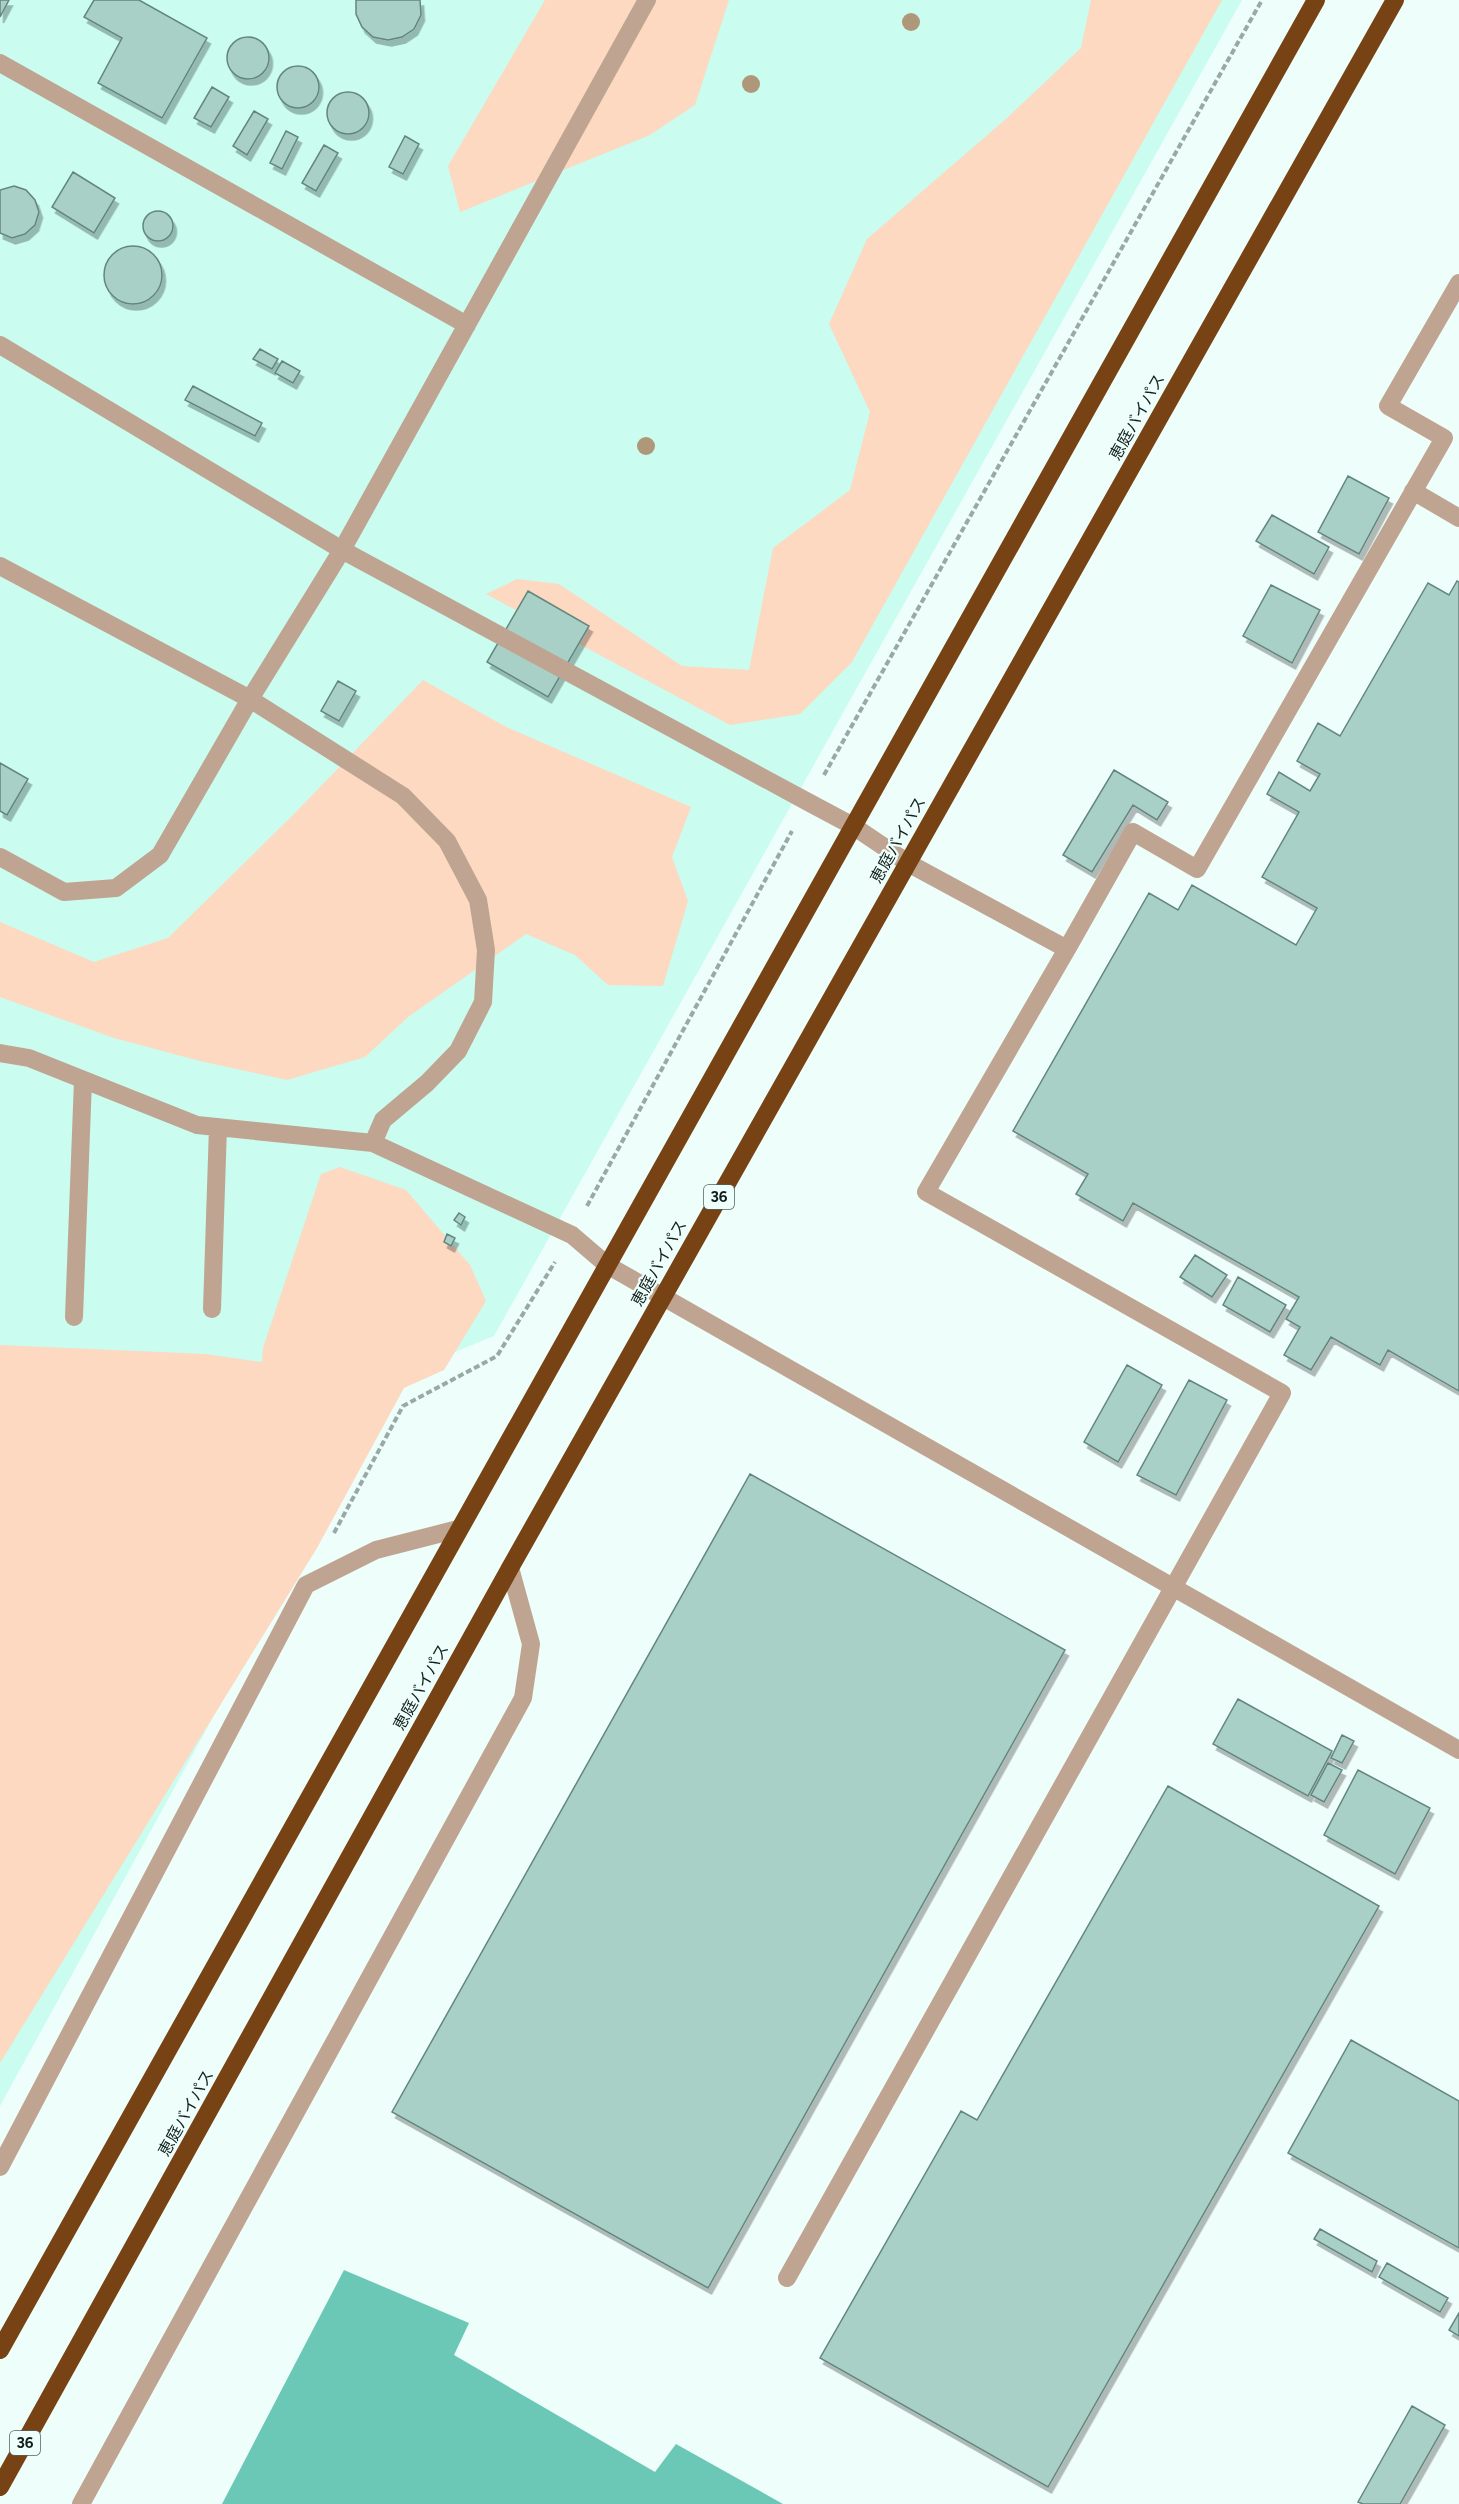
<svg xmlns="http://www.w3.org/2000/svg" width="1459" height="2504" viewBox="0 0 1459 2504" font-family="Figtree,'Noto Sans JP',sans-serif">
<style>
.built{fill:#cafcf0}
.green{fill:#fcd9c0}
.water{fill:#6bc8b6}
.building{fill:#a9d0c6;stroke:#63877f;stroke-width:1.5;filter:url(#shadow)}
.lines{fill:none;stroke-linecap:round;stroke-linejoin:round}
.path{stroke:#99a9a5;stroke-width:4;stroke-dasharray:6 3;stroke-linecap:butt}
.minor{stroke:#bfa491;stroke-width:18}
.highway{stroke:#784314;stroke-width:18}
.tree{fill:#af9879}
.labels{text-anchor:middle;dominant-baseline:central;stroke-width:4.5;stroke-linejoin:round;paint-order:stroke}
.shield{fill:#eefefa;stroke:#53625e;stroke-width:1.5}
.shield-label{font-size:15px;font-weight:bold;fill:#101f1b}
.street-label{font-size:16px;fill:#101f1b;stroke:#eefefa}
</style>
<defs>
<filter id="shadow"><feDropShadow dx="3.5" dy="6" stdDeviation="0" flood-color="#0004"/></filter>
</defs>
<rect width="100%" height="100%" fill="#eefefa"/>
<path class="built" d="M 0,0 L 1242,0 L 494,1336 L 401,1374 L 0,2106 Z"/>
<path class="green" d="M 545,0 L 729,0 L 695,105 L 650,135 L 460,212 L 448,166 Z
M 1091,0 L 1222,0 L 852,662 L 800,714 L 730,725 L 486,594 L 517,579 L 559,584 L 682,666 L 749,670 L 773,548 L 850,490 L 870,412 L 829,324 L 867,239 L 1007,118 L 1081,48 Z
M 423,680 L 506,727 L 691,807 L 672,857 L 688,901 L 663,986 L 608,985 L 575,955 L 526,934 L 408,1017 L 365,1057 L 287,1080 L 200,1061 L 114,1038 L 0,997 L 0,922 L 94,962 L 168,938 L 295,813 Z
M 340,1167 L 406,1190 L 470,1265 L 486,1301 L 444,1370 L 404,1388 L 317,1548 L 0,2063 L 0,1345 L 205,1354 L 262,1362 L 263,1348 L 321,1174 Z"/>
<path class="water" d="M 344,2270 L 469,2323 L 454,2355 L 655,2472 L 676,2444 L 783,2504 L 222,2504 Z"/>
<path class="building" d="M 0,0 L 9,0 L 0,17 Z
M 94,0 L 139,0 L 207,38 L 162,118 L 98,83 L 122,38 L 84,17 Z
M 356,0 L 420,0 L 421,15 L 414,29 L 402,37 L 388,40 L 373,37 L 362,27 L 356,14 Z
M227 58a21 21 0 1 1 42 0a21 21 0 1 1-42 0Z
M277 87a21 21 0 1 1 42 0a21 21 0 1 1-42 0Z
M 212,87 L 229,97 L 211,127 L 194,118 Z
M327 113a21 21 0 1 1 42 0a21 21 0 1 1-42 0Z
M 254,111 L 268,119 L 247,155 L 233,146 Z
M 286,131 L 298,137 L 282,169 L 270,163 Z
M 405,136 L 419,144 L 403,174 L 389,167 Z
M 324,145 L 338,153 L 316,191 L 302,183 Z
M 73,172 L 115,198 L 94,233 L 52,207 Z
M 14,186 L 26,190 L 35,200 L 39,212 L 35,225 L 25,234 L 12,238 L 0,233 L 0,190 Z
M143 226a15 15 0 1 1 30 0a15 15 0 1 1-30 0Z
M104 275a29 29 0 1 1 58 0a29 29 0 1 1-58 0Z
M 260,349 L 278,359 L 272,369 L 253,359 Z
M 282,361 L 300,371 L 293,383 L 275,373 Z
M 193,386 L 262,423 L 255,436 L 185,400 Z
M 1348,476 L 1389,498 L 1359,554 L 1318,532 Z
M 1272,515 L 1329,547 L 1314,574 L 1256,541 Z
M 1457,581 L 1459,582 L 1459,1391 L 1388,1350 L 1380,1365 L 1331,1337 L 1311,1370 L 1284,1355 L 1300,1327 L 1286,1319 L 1299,1297 L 1133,1203 L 1123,1221 L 1076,1194 L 1088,1174 L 1013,1131 L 1149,893 L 1178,910 L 1192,885 L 1296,945 L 1317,908 L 1262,877 L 1299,812 L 1267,794 L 1279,772 L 1310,791 L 1320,774 L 1297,761 L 1318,723 L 1340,736 L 1428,583 L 1449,595 Z
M 1271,585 L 1320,610 L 1292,663 L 1243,636 Z
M 528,591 L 589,626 L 548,697 L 487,662 Z
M 338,681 L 356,691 L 339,721 L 321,711 Z
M 0,763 L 28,779 L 7,815 L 0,811 Z
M 1114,770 L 1168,802 L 1157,820 L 1133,805 L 1092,872 L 1063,855 Z
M 459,1213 L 465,1217 L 461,1225 L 454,1220 Z
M 447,1234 L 455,1238 L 451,1246 L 444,1242 Z
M 1195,1255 L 1227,1275 L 1212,1297 L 1180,1277 Z
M 1238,1277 L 1286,1305 L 1270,1332 L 1223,1305 Z
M 1127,1365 L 1162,1385 L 1118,1462 L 1084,1442 Z
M 1189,1380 L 1227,1400 L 1176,1495 L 1137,1475 Z
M 750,1474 L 1065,1650 L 708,2288 L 392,2112 Z
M 1238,1699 L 1332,1751 L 1308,1796 L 1213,1744 Z
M 1342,1735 L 1354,1741 L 1342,1763 L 1331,1758 Z
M 1328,1763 L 1342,1770 L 1324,1802 L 1311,1795 Z
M 1358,1770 L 1430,1808 L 1395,1874 L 1324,1835 Z
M 1168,1786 L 1379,1906 L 1048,2487 L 820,2358 L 961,2111 L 977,2120 Z
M 1351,2040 L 1459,2101 L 1459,2248 L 1288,2153 Z
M 1320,2229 L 1377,2261 L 1372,2272 L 1314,2239 Z
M 1387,2263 L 1448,2298 L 1440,2312 L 1379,2277 Z
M 1459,2313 L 1459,2336 L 1449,2330 Z
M 1412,2406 L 1445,2425 L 1400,2504 L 1363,2504 L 1358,2502 Z"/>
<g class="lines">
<path class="path" d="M 824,775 L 1262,0
M 587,1206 L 792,831
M 334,1533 L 403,1406 L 497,1356 L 555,1262"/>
<path class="minor" d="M 0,63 L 467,325
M 0,345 L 342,550 L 808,802 L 853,826 L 908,863 L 1067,949 L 926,1192 L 1282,1393 L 787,2278
M 1413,491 L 1459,518
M 0,566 L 250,699 L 160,855 L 116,888 L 64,892 L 0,857
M 1067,949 L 1133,832 L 1197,869 L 1444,438 L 1388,406 L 1459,283
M 0,1053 L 29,1058 L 197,1125 L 373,1143 L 572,1235 L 607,1265 L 1459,1750
M 373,1143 L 383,1120 L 427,1083 L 458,1051 L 483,1002 L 486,950 L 478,900 L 447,841 L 403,796 L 250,699 L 342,550 L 647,0
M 212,1309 L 218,1127
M 74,1317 L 83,1080
M 0,2167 L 306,1585 L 376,1550 L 458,1529
M 81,2504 L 523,1698 L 531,1644 L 510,1568"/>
<path class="highway" d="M 0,2350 L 1316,0
M 0,2487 L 510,1568 L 1395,0"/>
</g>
<g class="tree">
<circle cx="911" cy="22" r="9"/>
<circle cx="751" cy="84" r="9"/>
<circle cx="646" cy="446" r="9"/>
</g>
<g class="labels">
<g class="shield">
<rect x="704" y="1185" width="30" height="24" rx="4.5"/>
<rect x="10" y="2431" width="30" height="24" rx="4.5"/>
</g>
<g class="shield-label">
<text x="719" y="1197">36</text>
<text x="25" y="2443">36</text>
</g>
<g class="street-label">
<text transform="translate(1137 417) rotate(-61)">恵庭バイパス</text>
<text transform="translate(898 840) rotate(-61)">恵庭バイパス</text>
<text transform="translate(659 1263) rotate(-61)">恵庭バイパス</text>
<text transform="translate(421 1687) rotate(-61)">恵庭バイパス</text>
<text transform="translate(186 2113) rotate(-61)">恵庭バイパス</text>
</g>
</g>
</svg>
